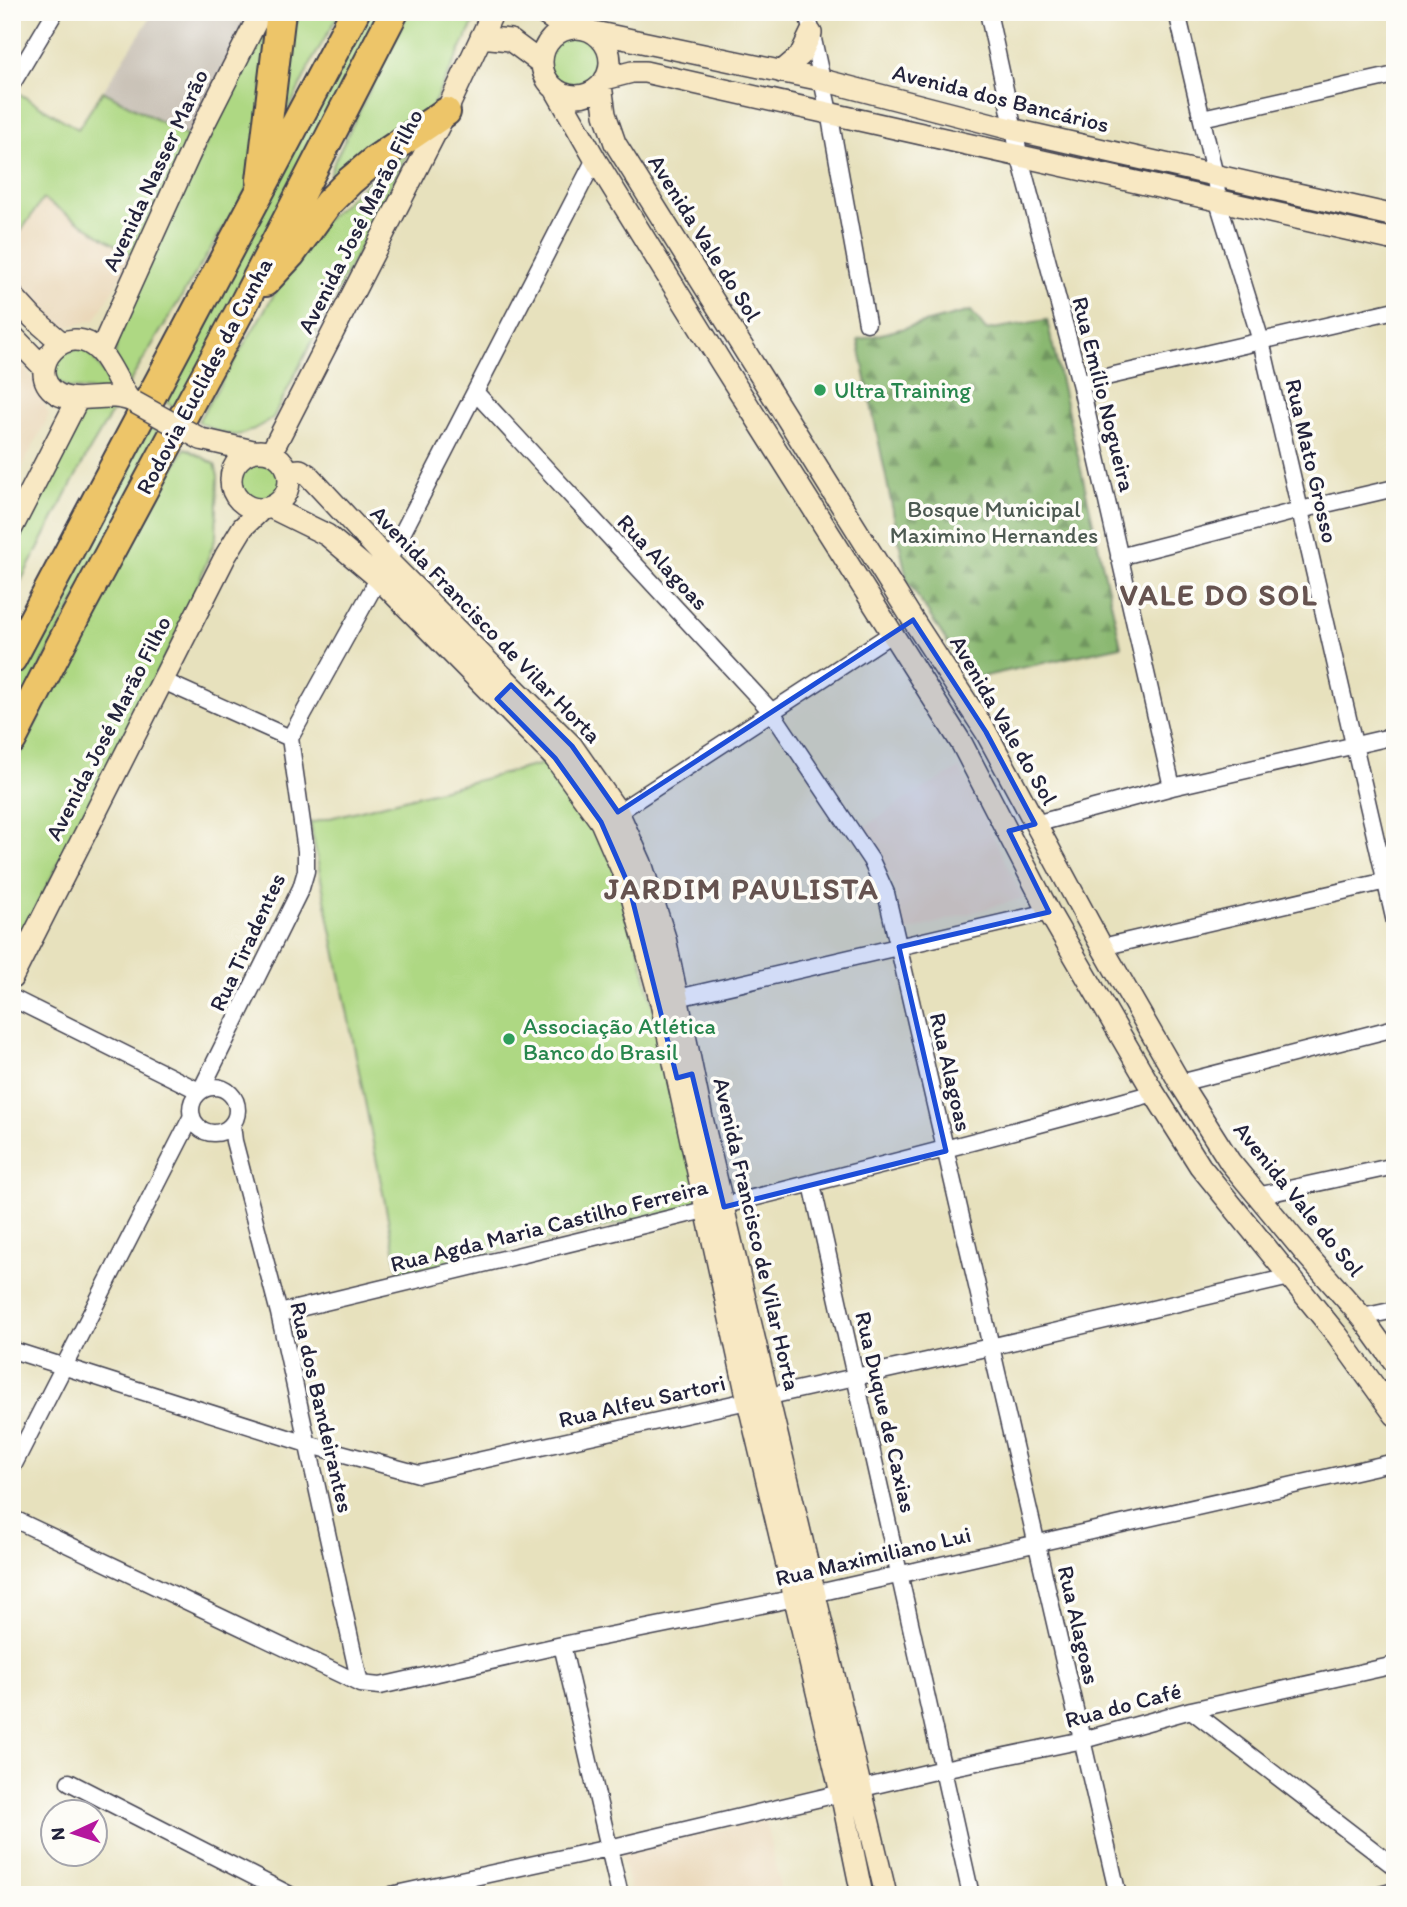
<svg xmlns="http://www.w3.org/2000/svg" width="1407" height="1907" viewBox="0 0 1407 1907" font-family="Itim,sans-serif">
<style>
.built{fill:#ead8ba}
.industrial{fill:#cac3b8}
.grass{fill:#aed883;stroke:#687d5f;stroke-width:2}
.forest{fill:url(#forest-firs);stroke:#566d56;stroke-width:2}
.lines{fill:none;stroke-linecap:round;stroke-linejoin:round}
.street-casing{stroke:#403f4e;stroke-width:19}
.secondary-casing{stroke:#403f4e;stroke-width:24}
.highway-casing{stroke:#403f4e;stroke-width:32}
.street{stroke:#fff;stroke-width:16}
.secondary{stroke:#f8e8c3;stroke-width:21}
.highway{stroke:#edc569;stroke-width:28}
.secondary-bridge-casing{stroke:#403f4e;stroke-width:24;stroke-linecap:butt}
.secondary-bridge{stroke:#f8e8c3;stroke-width:21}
.marked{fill:#1d4ed8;fill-opacity:0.2;stroke:#1d4ed8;stroke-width:5;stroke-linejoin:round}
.leisure-dot{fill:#2e9e5b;stroke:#fdfcf7;stroke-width:2.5}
.labels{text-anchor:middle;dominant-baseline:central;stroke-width:7;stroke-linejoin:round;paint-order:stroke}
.street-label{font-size:23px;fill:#22223b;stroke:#fdfcf7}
.leisure-label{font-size:23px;fill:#27864d;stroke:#fdfcf7;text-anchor:start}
.park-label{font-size:23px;fill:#4c5951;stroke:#fdfcf7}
.district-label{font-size:30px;font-weight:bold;letter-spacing:2px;fill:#665350;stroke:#fdfcf7}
</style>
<defs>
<pattern id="forest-firs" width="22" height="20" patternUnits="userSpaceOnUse" patternTransform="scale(1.75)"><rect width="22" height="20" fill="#8ab871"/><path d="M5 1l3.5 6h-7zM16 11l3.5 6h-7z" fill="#70955e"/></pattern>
</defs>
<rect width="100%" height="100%" fill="#fdfcf7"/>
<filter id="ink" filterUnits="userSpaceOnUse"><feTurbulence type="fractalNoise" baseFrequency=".0143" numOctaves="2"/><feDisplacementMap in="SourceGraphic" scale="14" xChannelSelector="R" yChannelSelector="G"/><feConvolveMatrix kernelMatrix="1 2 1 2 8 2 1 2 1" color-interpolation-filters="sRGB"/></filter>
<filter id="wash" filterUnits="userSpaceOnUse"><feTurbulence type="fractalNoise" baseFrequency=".00686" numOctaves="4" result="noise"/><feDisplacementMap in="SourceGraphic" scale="28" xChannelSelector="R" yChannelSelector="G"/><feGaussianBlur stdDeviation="1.57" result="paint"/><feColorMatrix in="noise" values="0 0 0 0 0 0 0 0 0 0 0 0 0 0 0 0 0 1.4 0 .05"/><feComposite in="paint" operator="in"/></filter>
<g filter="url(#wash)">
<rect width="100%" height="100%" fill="#e7e1bd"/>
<path class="built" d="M 43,199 L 133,256 L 95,320 L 68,327 L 51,324 L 12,283 L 12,244 Z
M 12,347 L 36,383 L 49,415 L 12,487 Z
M 960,768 L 1023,898 L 905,932 L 892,880 L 860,830 L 906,799 Z
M 765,1819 L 782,1895 L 631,1895 L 621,1853 Z"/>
<path class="industrial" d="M 154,12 L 254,12 L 191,138 L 103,91 Z"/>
<path class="grass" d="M 286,12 L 340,12 L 312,61 L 280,128 Z
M 363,12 L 384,12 L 178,409 L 159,398 Z
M 408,12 L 479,12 L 426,119 L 333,182 L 330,174 L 335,160 Z
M 263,30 L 269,32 L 252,181 L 129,383 L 114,365 L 118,333 L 162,233 Z
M547 61a29 29 0 1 1 58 0a29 29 0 1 1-58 0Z
M 15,91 L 78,129 L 103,91 L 191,138 L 133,256 L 43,199 L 12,244 L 12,96 Z
M 414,141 L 273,418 C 240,438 233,442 198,421 L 311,233 Z
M 86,347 L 118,394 L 69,388 L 55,380 L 52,360 L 55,354 Z
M 89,402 L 115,407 L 88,453 L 12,598 L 12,540 L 75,416 Z
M 145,424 L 162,434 L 12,723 L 12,673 Z
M 185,448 L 215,464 L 218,476 L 216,537 L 186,616 L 12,954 L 12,769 L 85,625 Z
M233 480a26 26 0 1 1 52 0a26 26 0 1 1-52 0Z
M 550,762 L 595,827 L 624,889 L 703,1205 L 399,1274 L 310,823 Z"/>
<path class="forest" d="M 971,311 L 986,330 L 1047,320 L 1121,646 L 971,679 L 907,580 L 858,340 Z"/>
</g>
<g filter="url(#ink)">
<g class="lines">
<defs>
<path id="street" d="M 807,12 L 829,112 L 867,323
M 988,12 L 1020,158 L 1080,383 L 1172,787
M 1177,12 L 1215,176 L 1218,202 L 1261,341 L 1395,922
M 12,84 L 55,12
M 1202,118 L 1395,75
M 1080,383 L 1395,310
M 476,393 L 771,711 L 871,860 L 886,893 L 1118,1895
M 1119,557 L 1300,510 L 1395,488
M 161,680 L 290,738
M 609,818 L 891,634
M 1035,824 L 1172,787 L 1395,736
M 1102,947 L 1395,879
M 12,998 L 199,1091
M 669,1000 L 1049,912
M 1180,1083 L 1395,1028
M191 1110a23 23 0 1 1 46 0a23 23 0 1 1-46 0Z
M 201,1090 L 301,888 L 306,871 L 306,851 L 290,738 L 388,561 L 595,159
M 232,1125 L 234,1141 L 279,1313 L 360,1684
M 812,1184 L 971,1895
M 1257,1196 L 1395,1166
M 279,1313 C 572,1243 864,1173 1154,1093
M 1362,1317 L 1395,1310
M 12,1350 L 307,1444 L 419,1474 L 990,1347 L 1290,1277
M 12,1468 L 192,1116
M 12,1518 L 342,1675 L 360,1684 L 380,1686 L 562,1645 L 796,1598 L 1395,1462
M 562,1645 L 620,1895
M 1191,1710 L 1395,1867
M 69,1782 L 290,1895
M 391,1895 L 609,1848 L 943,1769 L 1083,1740 L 1191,1710 L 1395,1665
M 1380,1895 L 1395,1891"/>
<path id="secondary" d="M 541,12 L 566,28
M542 62a34 34 0 1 1 68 0a34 34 0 1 1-68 0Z
M 594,32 L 822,80 L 1015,130 L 1395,216
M 481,37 L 510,40 L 541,63
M 781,72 L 800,56 L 811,33
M 605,79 L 632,72 L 645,72 C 895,126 1144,186 1395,240
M 601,85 L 605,114 L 615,143 L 913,620 L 986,732 L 1102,947 L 1180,1083 L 1230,1162 L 1306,1254 L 1362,1317 L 1395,1363
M 555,89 L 595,159 L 722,364 L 962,744 L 1049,912 L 1154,1093 L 1200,1166 L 1338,1336 L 1395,1415
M 12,295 L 33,318 L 62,343
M 12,335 L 44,368
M 100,352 L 196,140 L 261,12
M 128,398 C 119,385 110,362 100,352 C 67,316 22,370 56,393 C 77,407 109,389 134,402
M 201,439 L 253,451
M231 480a29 29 0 1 1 58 0a29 29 0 1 1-58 0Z
M 271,453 L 446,112 L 493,12
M 288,471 L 300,470 L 308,475 L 388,561 L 572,746 L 618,812 L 641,863 L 665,938 L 702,1118 L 886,1895
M 270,507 L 327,535 L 378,578 L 555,758 L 601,822 L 629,886 L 661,1003 L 748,1401 L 841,1793 L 862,1895
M 12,528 L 78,399
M 12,978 L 226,555 L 243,527 L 262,509"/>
<path id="highway" d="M 261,180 L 281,12
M 265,282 L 291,254 L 328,203 L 350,181 L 375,160 L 446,112
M 12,659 L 355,12
M 12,740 L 74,619 L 242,307 L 394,12"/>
</defs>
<use href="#street" class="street-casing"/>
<use href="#secondary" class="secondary-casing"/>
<use href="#highway" class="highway-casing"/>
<use href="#street" class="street"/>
<use href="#secondary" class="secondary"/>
<use href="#highway" class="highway"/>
<defs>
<path id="secondary-bridge" d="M 134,402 L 201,439"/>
</defs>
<use href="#secondary-bridge" class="secondary-bridge-casing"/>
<use href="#secondary-bridge" class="secondary-bridge"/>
</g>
</g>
<path class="marked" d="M 913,620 L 986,732 L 1035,824 L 1009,831 L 1049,912 L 899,947 L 946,1151 L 724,1207 L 692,1074 L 677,1078 L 629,886 L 601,822 L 555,758 L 497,699 L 511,685 L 572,746 L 618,812 Z"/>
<g class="leisure-dot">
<circle cx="820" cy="390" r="7"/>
<circle cx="509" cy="1039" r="7"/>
</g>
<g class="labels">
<g class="street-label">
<text transform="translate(1001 98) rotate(14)">Avenida dos Bancários</text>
<text transform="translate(155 170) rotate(-65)">Avenida Nasser Marão</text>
<text transform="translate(360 221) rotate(-63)">Avenida José Marão Filho</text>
<text transform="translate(705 238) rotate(58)">Avenida Vale do Sol</text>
<text transform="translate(204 376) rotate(-62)">Rodovia Euclides da Cunha</text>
<text transform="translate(1104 394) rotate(76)">Rua Emílio Nogueira</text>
<text transform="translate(1312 461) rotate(77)">Rua Mato Grosso</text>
<text transform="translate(663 562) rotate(47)">Rua Alagoas</text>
<text transform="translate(486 624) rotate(46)">Avenida Francisco de Vilar Horta</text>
<text transform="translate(1004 720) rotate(60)">Avenida Vale do Sol</text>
<text transform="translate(108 728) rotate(-63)">Avenida José Marão Filho</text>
<text transform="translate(247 942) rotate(-65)">Rua Tiradentes</text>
<text transform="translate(951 1072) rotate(77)">Rua Alagoas</text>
<text transform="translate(1299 1199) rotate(51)">Avenida Vale do Sol</text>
<text transform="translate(549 1225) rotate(-14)">Rua Agda Maria Castilho Ferreira</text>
<text transform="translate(757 1234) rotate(77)">Avenida Francisco de Vilar Horta</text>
<text transform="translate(642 1401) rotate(-13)">Rua Alfeu Sartori</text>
<text transform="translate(322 1407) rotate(77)">Rua dos Bandeirantes</text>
<text transform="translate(886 1412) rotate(77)">Rua Duque de Caxias</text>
<text transform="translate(873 1556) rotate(-13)">Rua Maximiliano Lui</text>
<text transform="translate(1079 1625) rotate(77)">Rua Alagoas</text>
<text transform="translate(1123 1705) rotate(-15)">Rua do Café</text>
</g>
<g class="leisure-label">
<text x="834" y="390">Ultra Training</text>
<text x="523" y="1026">Associação Atlética<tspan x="523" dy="26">Banco do Brasil</tspan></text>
</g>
<g class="park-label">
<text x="994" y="509">Bosque Municipal<tspan x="994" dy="26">Maximino Hernandes</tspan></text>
</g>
<g class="district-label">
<text x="1219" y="594">VALE DO SOL</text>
<text x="742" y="888">JARDIM PAULISTA</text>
</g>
</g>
<rect width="1407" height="1907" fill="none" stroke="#fdfcf7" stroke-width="42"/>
<g transform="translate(74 1833) rotate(266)"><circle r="33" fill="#fdfcf7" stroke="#a5a5ac" stroke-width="2"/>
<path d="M0-5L12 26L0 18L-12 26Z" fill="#b5179e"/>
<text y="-10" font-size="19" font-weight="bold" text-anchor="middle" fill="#22223b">N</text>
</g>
</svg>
